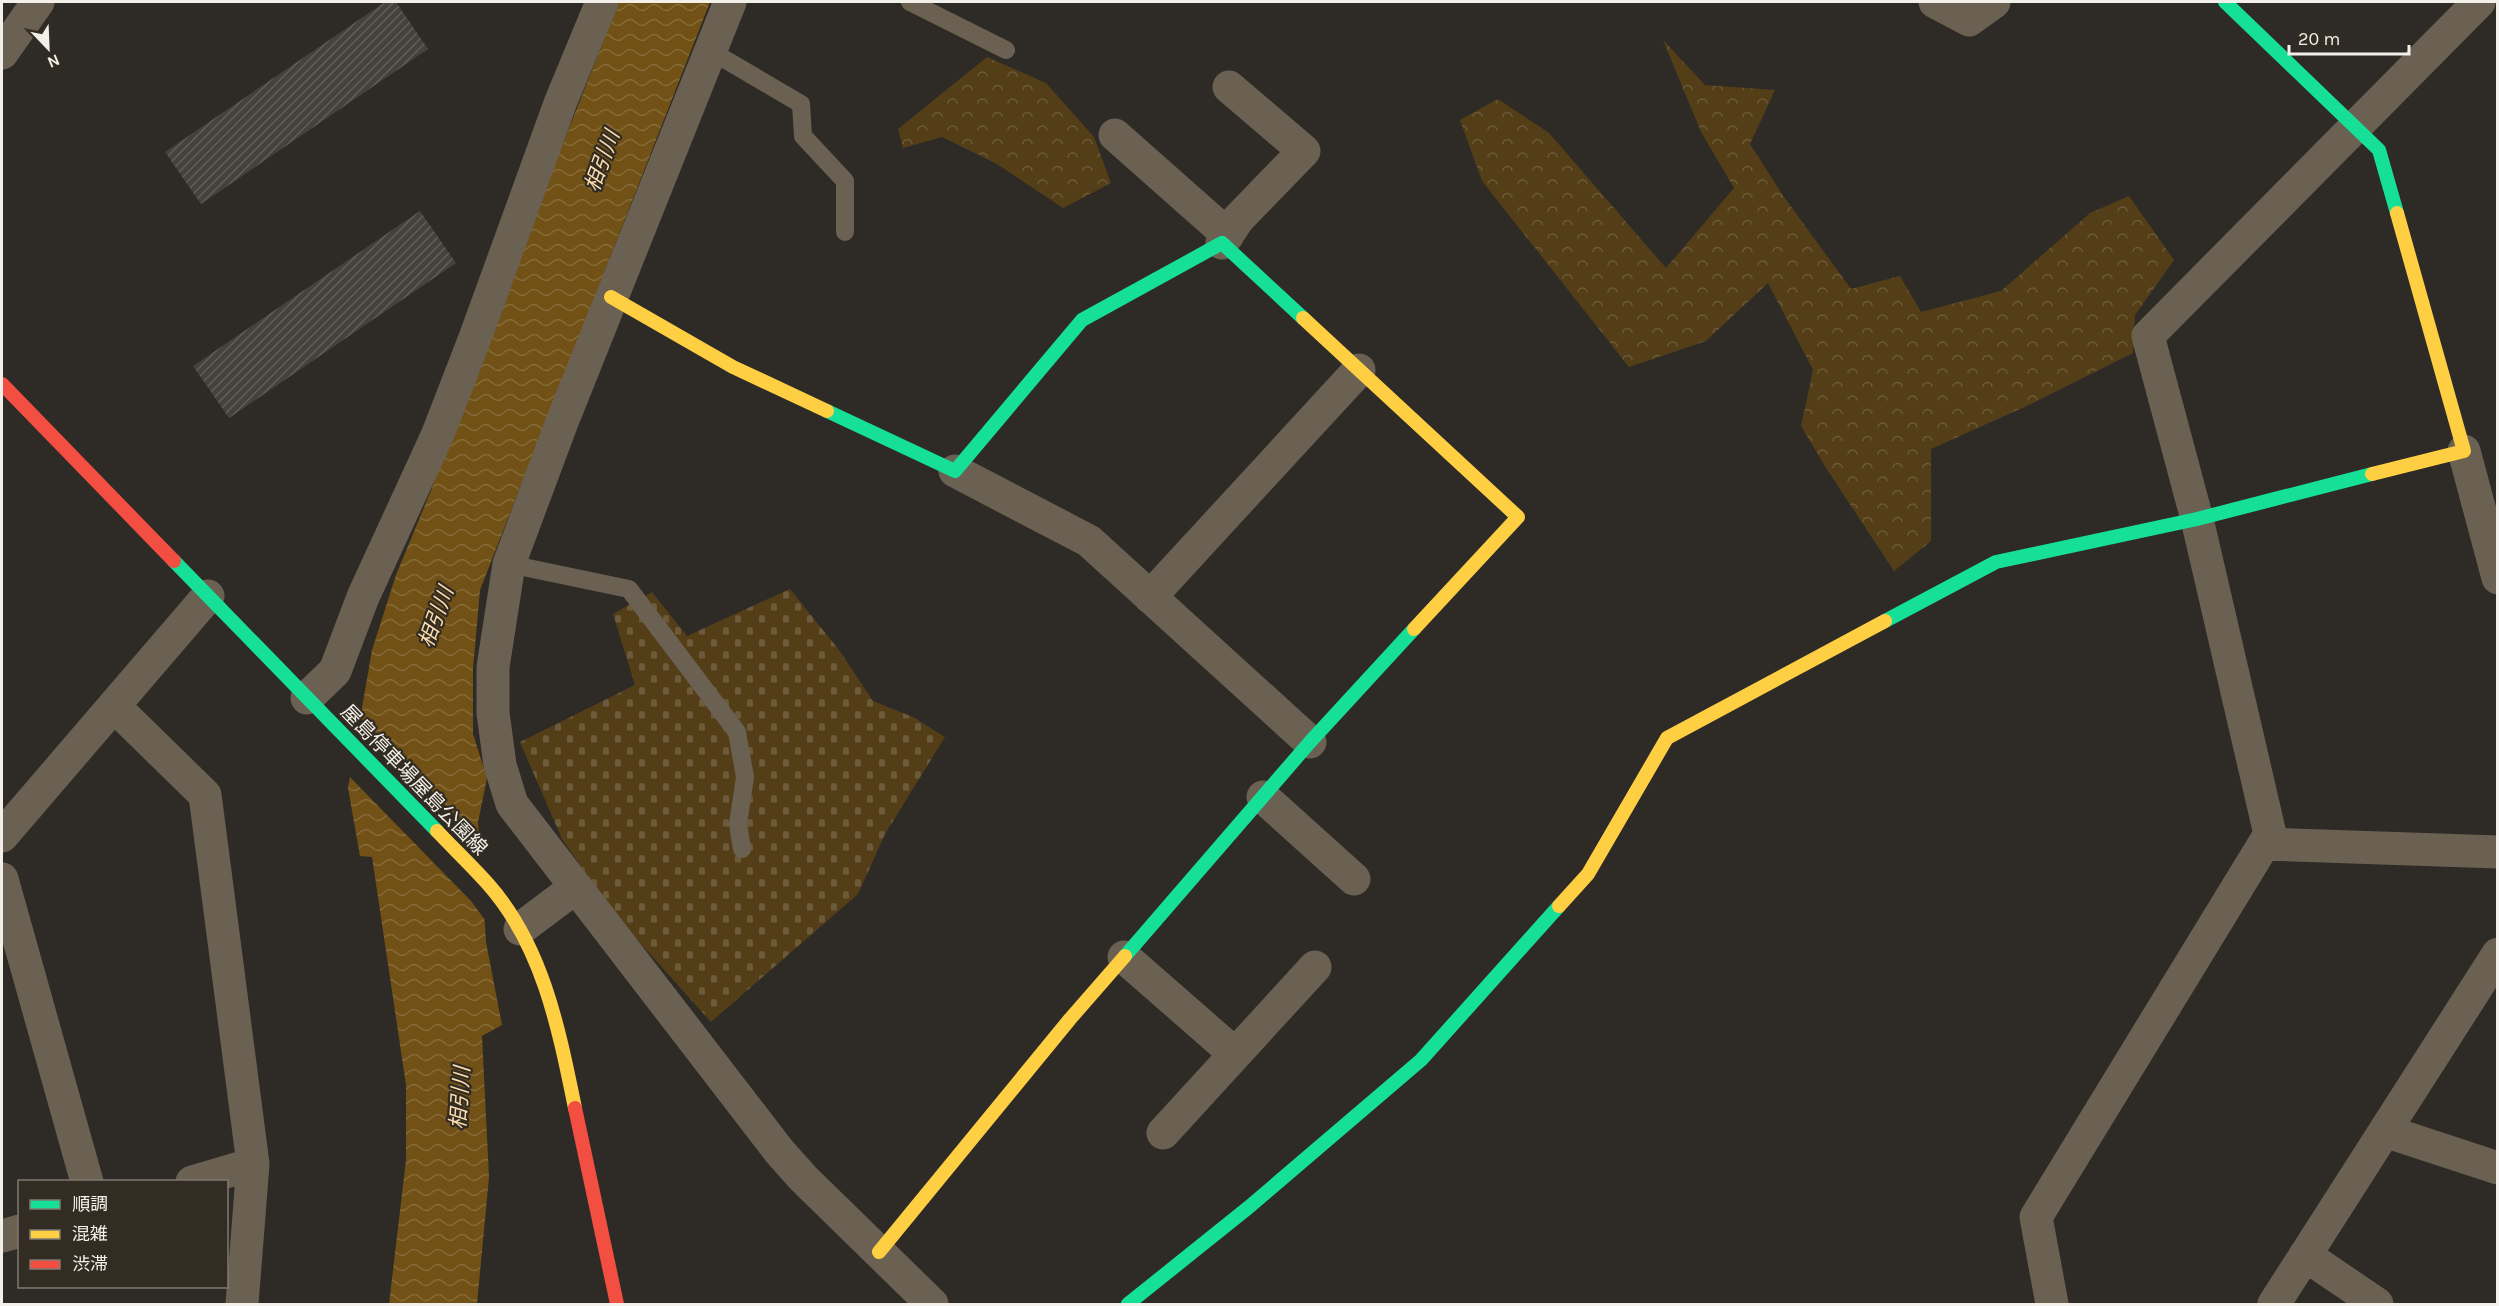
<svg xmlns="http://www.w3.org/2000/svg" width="2499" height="1306" viewBox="0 0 2499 1306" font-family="Karla,'Noto Sans JP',sans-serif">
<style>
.forest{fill:url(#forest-crowns)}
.cemetery{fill:url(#cemetery-stones)}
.water{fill:url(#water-waves)}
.pier{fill:#2e2b26}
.building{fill:url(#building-hatch)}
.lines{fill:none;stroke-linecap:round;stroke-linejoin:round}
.lane{stroke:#6a6153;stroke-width:18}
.street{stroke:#6a6153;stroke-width:33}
.fast{stroke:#16e098;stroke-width:14}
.slow{stroke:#ffcf43;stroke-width:14}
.jam{stroke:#f24e42;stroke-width:14}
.labels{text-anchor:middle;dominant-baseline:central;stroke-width:4.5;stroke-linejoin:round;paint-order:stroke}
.street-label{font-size:20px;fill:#f3f0ea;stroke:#322c23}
.water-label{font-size:21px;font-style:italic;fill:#fedeae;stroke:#322c23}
</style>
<defs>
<pattern id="forest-crowns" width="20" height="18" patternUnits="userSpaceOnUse" patternTransform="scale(1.5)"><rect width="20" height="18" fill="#533e18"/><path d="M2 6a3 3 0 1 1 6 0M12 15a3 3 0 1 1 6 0" fill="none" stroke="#6c5a3a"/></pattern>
<pattern id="cemetery-stones" width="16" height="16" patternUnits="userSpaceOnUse" patternTransform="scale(1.5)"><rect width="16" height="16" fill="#533e18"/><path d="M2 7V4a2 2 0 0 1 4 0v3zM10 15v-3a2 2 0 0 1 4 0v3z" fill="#6c5a3a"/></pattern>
<pattern id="water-waves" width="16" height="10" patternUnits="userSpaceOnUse" patternTransform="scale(1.5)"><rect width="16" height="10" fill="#715116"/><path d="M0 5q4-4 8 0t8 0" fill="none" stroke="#866a38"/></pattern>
<pattern id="building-hatch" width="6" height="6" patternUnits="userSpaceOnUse" patternTransform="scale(1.5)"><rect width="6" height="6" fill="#45423e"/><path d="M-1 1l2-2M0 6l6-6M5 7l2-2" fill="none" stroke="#605e5a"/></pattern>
</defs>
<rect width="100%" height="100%" fill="#2e2b26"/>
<path class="forest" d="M 1663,40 L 1705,85 L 1775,90 L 1750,144 L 1784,197 L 1851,289 L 1900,276 L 1921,312 L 2001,291 L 2090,213 L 2129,196 L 2174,260 L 2135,315 L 2133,353 L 2031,404 L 1931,449 L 1931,541 L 1894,571 L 1826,468 L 1801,426 L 1813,370 L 1768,283 L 1706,341 L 1629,367 L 1482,181 L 1460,120 L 1498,99 L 1549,133 L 1666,268 L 1734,188 L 1701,132 Z
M 987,57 L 1046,83 L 1094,137 L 1111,183 L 1063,208 L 997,164 L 942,137 L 903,148 L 898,129 Z"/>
<path class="cemetery" d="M 790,589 L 839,650 L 873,701 L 913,717 L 945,737 L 885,834 L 858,894 L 711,1022 L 615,915 L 562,839 L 520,742 L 635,685 L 613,614 L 652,592 L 687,636 Z"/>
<path class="water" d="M 619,2 L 710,2 L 480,590 L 473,669 L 473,734 L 487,778 L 478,822 L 486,942 L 502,1025 L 482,1036 L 489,1177 L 477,1304 L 389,1304 L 406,1160 L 406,1085 L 372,857 L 360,856 L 348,788 L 372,650 L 396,575 L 432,488 L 459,406 Z"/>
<path class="pier" d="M 358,715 L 483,844 L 488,924 L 471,901 L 347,774 Z"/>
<path class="building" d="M 385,2 L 396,2 L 428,49 L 201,204 L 165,152 Z
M 420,211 L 456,263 L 229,418 L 193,366 Z"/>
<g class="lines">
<path class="lane" d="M 910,2 L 1006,50
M 709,50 L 801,104 L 803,136 L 845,181 L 845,232
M 509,564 L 629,589 L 737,732 L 745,777 L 738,824 L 742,849"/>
<path class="street" d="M 730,2 L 562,422 L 509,564 L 493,667 L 493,713 L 500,765 L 512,804 L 779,1151 L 803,1178 L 932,1304
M 1935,2 L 1969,20 L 1994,2
M 2,53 L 38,2
M 1115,135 L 1228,235
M 1222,243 L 1238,219 L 1304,151 L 1229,87
M 2464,451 L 2498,578
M 955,471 L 1089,541 L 1310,742
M 1150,597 L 1359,370
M 307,698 L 335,671 L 363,597 L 437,436 L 475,338 L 561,101 L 602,2
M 114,706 L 205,795 L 253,1164 L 242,1304
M 1263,797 L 1354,879
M 2,836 L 208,596
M 2264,844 L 2498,852
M 2,879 L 87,1182
M 520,929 L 576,887
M 1124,957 L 1235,1054
M 2385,1131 L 2498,1168
M 1163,1133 L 1315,967
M 192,1182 L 253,1164
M 2,1236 L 20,1231
M 2305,1255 L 2377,1304
M 2052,1304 L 2036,1217 L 2270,834 L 2197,519 L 2148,336 L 2479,2
M 2274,1304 L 2498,954"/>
<path class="fast" d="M 2225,2 L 2379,150 L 2397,213
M 827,411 L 955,471 L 1082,320 L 1222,243 L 1303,318
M 174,561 L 437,831
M 1885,621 L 1996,562 L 2197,519 L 2372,474
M 1125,956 L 1310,742 L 1414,629
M 1128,1304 L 1249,1207 L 1421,1060 L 1559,906"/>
<path class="slow" d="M 611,297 L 733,367 L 827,411
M 1303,318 L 1518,517 L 1414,629
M 2372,474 L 2464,451 L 2397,213
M 437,831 C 454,849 472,866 488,884 C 543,946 559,1030 575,1108
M 1559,906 L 1588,874 L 1667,738 L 1885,621
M 879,1252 L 1070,1019 L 1125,956"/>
<path class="jam" d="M 2,384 L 174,561
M 575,1108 L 617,1304"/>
</g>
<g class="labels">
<g class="street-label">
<text transform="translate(414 780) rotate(46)">屋島停車場屋島公園線</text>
</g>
<g class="water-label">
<text transform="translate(602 161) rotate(-70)">相引川</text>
<text transform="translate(436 617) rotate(-70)">相引川</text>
<text transform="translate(460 1098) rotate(-86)">相引川</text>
</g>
</g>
<rect width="2499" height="1306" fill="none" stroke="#f3f0ea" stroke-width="6"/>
<rect x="18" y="1180" width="210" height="108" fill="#322c23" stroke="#7f7a73" stroke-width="1.5"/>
<rect x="30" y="1200" width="30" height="9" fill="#16e098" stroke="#7f7a73" stroke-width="1.5"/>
<text x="72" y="1210" font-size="18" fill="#f3f0ea">順調</text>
<rect x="30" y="1230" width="30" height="9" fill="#ffcf43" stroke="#7f7a73" stroke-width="1.5"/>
<text x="72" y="1240" font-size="18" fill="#f3f0ea">混雑</text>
<rect x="30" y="1260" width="30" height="9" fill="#f24e42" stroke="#7f7a73" stroke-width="1.5"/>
<text x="72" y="1270" font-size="18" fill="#f3f0ea">渋滞</text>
<g transform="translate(48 48) rotate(157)" stroke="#322c23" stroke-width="4.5" paint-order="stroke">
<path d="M0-4.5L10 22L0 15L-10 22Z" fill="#f3f0ea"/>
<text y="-9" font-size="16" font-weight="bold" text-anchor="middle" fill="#f3f0ea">N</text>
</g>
<path d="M2289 45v9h120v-9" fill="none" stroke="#f3f0ea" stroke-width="3"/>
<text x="2298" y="45" font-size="18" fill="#f3f0ea" stroke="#322c23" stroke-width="4.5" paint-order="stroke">20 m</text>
</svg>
